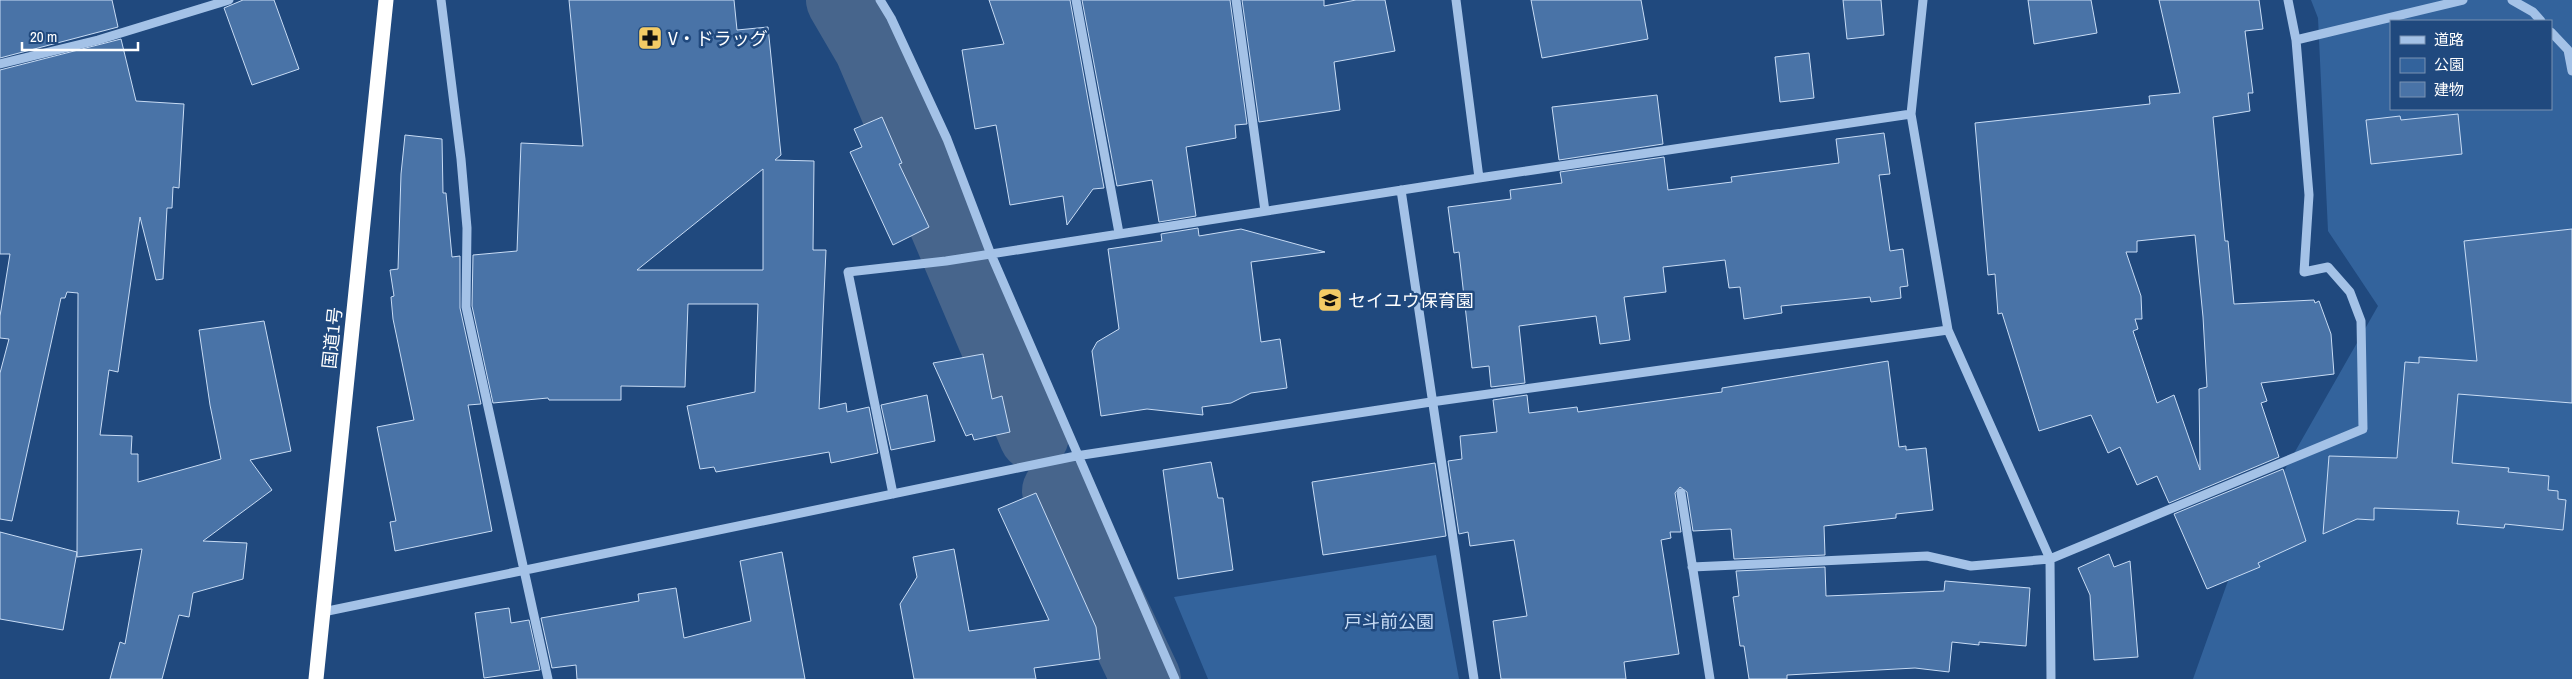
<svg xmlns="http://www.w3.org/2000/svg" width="2572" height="679" viewBox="0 0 2572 679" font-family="'Archivo Narrow','Noto Sans JP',sans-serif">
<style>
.green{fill:#33639c;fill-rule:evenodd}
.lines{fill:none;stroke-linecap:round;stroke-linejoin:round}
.river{stroke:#47658c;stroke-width:70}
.building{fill:#4973a7;stroke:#c8dcf5;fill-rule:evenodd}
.minor{stroke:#a4c2e7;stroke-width:9}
.highway{stroke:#fff;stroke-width:15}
.labels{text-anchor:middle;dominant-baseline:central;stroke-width:5;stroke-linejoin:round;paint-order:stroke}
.poi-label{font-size:18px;fill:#fff;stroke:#20497e;text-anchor:start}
.street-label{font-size:18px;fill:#fff;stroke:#20497e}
.park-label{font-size:18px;fill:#c8dcf5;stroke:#20497e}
</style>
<rect width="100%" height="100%" fill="#20497e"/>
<path class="green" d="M 2311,0 L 2572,0 L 2572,679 L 2193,679 L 2239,550 L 2378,306 L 2328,231 L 2318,18 ZM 2391,21 L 2551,21 L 2551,109 L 2391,109 Z
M 1436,555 L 1459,679 L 1208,679 L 1174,597 Z"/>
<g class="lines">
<path class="river" d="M 841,0 L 869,48 L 1034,436
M 1057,491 L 1146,679"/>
</g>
<path class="building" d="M 0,0 L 112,0 L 118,27 L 0,58 Z
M 243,0 L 274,0 L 299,69 L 252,85 L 224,8 Z
M 569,0 L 734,0 L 737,30 L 768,27 L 781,155 L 775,160 L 814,161 L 813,250 L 826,250 L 819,409 L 846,403 L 847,412 L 869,407 L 878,453 L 831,463 L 829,452 L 716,472 L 714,467 L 700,469 L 687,406 L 755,392 L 758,304 L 688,304 L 685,387 L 621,386 L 621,400 L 549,400 L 548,398 L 493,403 L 472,306 L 473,255 L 517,251 L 521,143 L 583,146 ZM 763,169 L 763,270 L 637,270 Z
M 989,0 L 1070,0 L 1104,188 L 1093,189 L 1067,225 L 1063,196 L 1010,205 L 996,125 L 975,129 L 962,50 L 1004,44 Z
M 1082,0 L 1230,0 L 1247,124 L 1235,125 L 1236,138 L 1186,147 L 1196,216 L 1159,222 L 1152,180 L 1117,186 Z
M 1242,0 L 1324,0 L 1324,6 L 1356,0 L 1385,0 L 1395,51 L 1334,62 L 1340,110 L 1259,122 Z
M 1531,0 L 1641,0 L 1648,39 L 1542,58 Z
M 1843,0 L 1881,0 L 1884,35 L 1847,39 Z
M 2028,0 L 2091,0 L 2097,33 L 2034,44 Z
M 2159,0 L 2259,0 L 2263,29 L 2245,31 L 2253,93 L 2248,93 L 2250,111 L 2213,117 L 2225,241 L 2228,241 L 2234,304 L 2314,300 L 2315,303 L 2319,301 L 2331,334 L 2334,374 L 2261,383 L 2267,401 L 2261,403 L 2279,457 L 2169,503 L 2157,476 L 2137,485 L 2120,447 L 2108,453 L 2091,415 L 2039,431 L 2002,313 L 1998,314 L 1995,274 L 1988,275 L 1975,123 L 2150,104 L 2149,96 L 2180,93 ZM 2195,235 L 2203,317 L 2207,387 L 2199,389 L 2200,470 L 2174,395 L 2157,403 L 2133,331 L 2138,329 L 2135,319 L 2142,319 L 2141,296 L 2126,252 L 2137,252 L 2137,241 Z
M 121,39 L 136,101 L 184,104 L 179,188 L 173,187 L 172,208 L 167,208 L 163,279 L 156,280 L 140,217 L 118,372 L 109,370 L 100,435 L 132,436 L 131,454 L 138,454 L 138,482 L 221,459 L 210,405 L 199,330 L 264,321 L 291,451 L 250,460 L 272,490 L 203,541 L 247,543 L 243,579 L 193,593 L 189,617 L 179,615 L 162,679 L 110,679 L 120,642 L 125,644 L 142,549 L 77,557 L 78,293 L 67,292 L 65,298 L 61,298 L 12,521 L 0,519 L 0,373 L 9,339 L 0,338 L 0,316 L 10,254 L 0,254 L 0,70 Z
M 1809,53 L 1814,98 L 1780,102 L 1775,57 Z
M 1657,95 L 1663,144 L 1559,160 L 1552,107 Z
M 2458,114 L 2462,154 L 2371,164 L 2366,120 L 2400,116 L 2401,120 Z
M 882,117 L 902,163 L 899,164 L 929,227 L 893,245 L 850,152 L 862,147 L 854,129 Z
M 1884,133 L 1890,174 L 1879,175 L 1890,251 L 1903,249 L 1908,286 L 1900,287 L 1901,298 L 1871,302 L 1870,297 L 1781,306 L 1782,313 L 1744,319 L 1740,287 L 1729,288 L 1725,260 L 1663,267 L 1666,292 L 1624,297 L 1630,340 L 1600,344 L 1596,316 L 1519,326 L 1525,383 L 1491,387 L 1489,366 L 1472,368 L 1459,252 L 1454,253 L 1448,207 L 1511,199 L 1510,190 L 1562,183 L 1560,172 L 1664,157 L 1668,190 L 1732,182 L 1731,177 L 1839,163 L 1836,139 Z
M 405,135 L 442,139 L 443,193 L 446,193 L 452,257 L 460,256 L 460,308 L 481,404 L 468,405 L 492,531 L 395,551 L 390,522 L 396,521 L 377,427 L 414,420 L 393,319 L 391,297 L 394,296 L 390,270 L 398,269 L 401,174 Z
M 1198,228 L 1199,236 L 1241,229 L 1325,252 L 1251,262 L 1261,342 L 1280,339 L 1287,388 L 1251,393 L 1231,403 L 1202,407 L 1203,415 L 1147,409 L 1101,416 L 1092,351 L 1097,342 L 1119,329 L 1108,249 L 1162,241 L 1161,234 Z
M 2572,229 L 2572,403 L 2458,394 L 2452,463 L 2509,468 L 2508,472 L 2549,476 L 2548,490 L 2558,491 L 2558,499 L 2566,500 L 2563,530 L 2505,524 L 2504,528 L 2457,524 L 2459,511 L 2374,508 L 2374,520 L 2357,519 L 2323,534 L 2329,456 L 2397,458 L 2405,362 L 2419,363 L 2419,357 L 2477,361 L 2464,241 Z
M 983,354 L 992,399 L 1002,396 L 1010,432 L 974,440 L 972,434 L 966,436 L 933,363 Z
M 1888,361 L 1899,447 L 1906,446 L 1906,450 L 1926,448 L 1933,510 L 1896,514 L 1896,518 L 1824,526 L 1825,555 L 1734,559 L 1731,529 L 1693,531 L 1687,492 L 1680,487 L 1675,493 L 1681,532 L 1670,532 L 1671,538 L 1661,540 L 1679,654 L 1624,662 L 1626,679 L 1501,679 L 1493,621 L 1527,616 L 1514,540 L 1470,546 L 1468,532 L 1459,534 L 1448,461 L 1462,459 L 1460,436 L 1497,432 L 1493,400 L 1527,395 L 1529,413 L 1577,407 L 1578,412 L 1722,392 L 1722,388 Z
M 927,395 L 935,441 L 891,450 L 881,405 Z
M 1211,462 L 1218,498 L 1223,498 L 1233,570 L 1178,579 L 1163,470 Z
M 1435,463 L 1446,536 L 1323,555 L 1312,482 Z
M 2283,469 L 2306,541 L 2258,563 L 2260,567 L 2207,589 L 2174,514 Z
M 1036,493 L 1096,627 L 1100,659 L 1034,668 L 1036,679 L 914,679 L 900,604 L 917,577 L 913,557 L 954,549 L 969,631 L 1049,620 L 998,509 Z
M 0,532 L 77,552 L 63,630 L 0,619 Z
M 782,552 L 805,679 L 577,679 L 576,665 L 552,668 L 541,618 L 639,601 L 638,594 L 676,588 L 684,638 L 751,621 L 740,561 Z
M 2109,554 L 2114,567 L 2130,561 L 2138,657 L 2094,660 L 2090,595 L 2078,568 Z
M 1825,567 L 1826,596 L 1944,591 L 1945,581 L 2030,588 L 2026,646 L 1979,642 L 1979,645 L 1952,642 L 1949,672 L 1915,668 L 1787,675 L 1787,679 L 1749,679 L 1744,646 L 1740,646 L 1733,597 L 1739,596 L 1736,571 Z
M 509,608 L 511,623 L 529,620 L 540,670 L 484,678 L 475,613 Z"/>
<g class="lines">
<path class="minor" d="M 441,0 L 461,159 L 467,228 L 466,307 L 548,679
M 880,0 L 891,18 L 947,139 L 990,252 L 1175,679
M 1076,0 L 1119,233
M 1236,0 L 1265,211
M 1456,0 L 1479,178
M 1923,0 L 1911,114 L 1948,330 L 2050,559 L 2051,679
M 2512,0 L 2533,12 L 2541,21
M 2551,32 L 2568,50 L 2572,71
M 2296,40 L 2463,0
M 0,64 L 98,40 L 229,0
M 1401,190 L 1474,679
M 1681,493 L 1710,679
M 893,494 L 848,272 L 946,261 L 1479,178 L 1911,114
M 1692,567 L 1927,556 L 1971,566 L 2050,559 L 2363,429 L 2361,321 L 2350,292 L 2328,267 L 2304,272 L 2309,195 L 2296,40 L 2288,0
M 323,612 L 1076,456 L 1431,402 L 1948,330"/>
<path class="highway" d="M 316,679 L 386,0"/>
</g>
<defs>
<symbol id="pharmacy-square" viewBox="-11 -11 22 22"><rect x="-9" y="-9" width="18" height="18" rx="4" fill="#f4cb65" stroke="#20497e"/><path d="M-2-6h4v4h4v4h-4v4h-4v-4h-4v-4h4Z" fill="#111"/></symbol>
<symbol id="school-square" viewBox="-11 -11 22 22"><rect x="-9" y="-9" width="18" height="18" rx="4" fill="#f4cb65" stroke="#20497e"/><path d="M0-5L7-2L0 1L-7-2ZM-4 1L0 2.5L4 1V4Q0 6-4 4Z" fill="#111"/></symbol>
</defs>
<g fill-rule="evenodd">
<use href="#pharmacy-square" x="636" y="24" width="28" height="28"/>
<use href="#school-square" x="1316" y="286" width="28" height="28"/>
</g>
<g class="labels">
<g class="poi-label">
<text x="668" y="38">V・ドラッグ</text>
<text x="1348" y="300">セイユウ保育園</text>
</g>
<g class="street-label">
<text transform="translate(332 338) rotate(-84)">国道1号</text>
</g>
<g class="park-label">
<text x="1389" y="621">戸斗前公園</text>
</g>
</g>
<rect x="2390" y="20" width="162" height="90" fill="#20497e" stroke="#7992b2"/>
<rect x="2400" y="36" width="25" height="8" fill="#a4c2e7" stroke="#7992b2"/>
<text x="2434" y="45" font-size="15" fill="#ffffff">道路</text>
<rect x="2400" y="58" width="25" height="15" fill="#33639c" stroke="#7992b2"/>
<text x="2434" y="70" font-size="15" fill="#ffffff">公園</text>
<rect x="2400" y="82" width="25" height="15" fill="#4973a7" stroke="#7992b2"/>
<text x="2434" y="95" font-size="15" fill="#ffffff">建物</text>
<path d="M22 42v8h116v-8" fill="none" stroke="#ffffff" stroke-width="2.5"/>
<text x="30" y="42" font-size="15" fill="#ffffff" stroke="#20497e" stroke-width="4" paint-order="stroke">20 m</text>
</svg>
